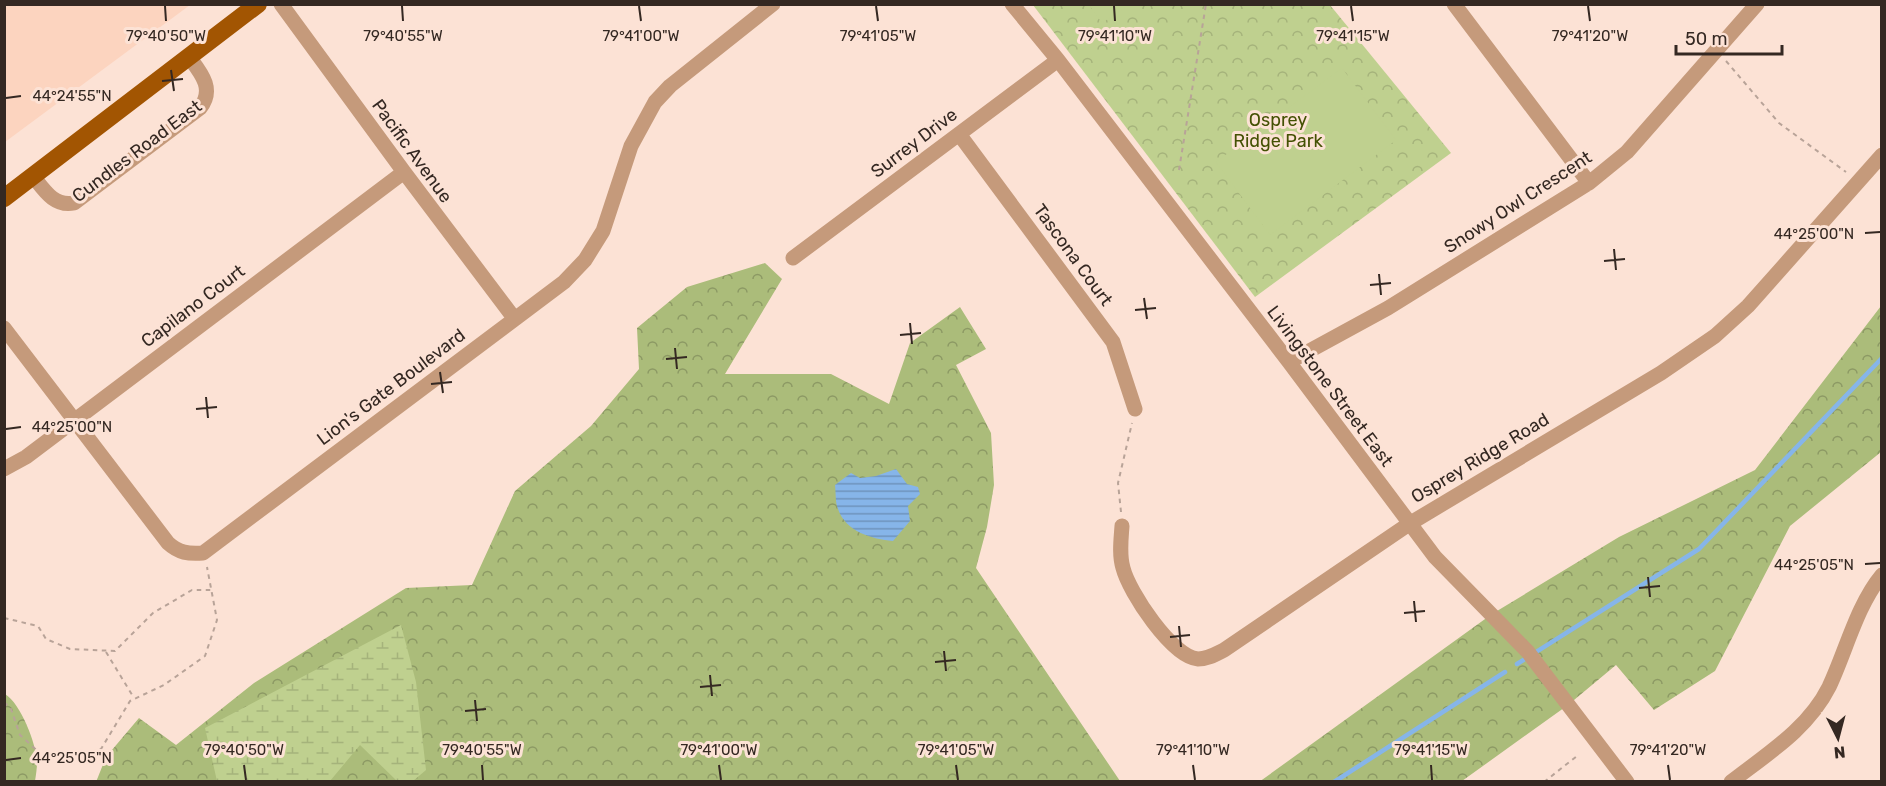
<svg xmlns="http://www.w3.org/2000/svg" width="1886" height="786" viewBox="0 0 1886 786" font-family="Rubik,sans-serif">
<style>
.built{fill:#fcd4bf}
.forest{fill:url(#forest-crowns)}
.wetland{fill:url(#wetland-marsh)}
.park{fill:url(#park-crowns)}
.pitch{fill:#bfd08f}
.water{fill:url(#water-rules)}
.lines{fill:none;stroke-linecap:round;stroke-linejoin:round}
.stream{stroke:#86b5e9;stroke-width:4.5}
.path{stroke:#b8a398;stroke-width:2;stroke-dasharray:4.5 4.5;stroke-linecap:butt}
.minor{stroke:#c59a7b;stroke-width:15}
.major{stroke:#a25502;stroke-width:18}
.ticks{fill:none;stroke:#342822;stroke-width:2}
.labels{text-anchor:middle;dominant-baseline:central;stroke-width:6;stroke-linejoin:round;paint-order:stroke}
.park-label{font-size:18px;fill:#445103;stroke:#fce2d5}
.street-label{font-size:18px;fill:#342822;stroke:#fce2d5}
.ticks-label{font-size:15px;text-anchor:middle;fill:#342822;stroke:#fce2d5;stroke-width:6;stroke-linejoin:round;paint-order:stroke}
</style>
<defs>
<pattern id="forest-crowns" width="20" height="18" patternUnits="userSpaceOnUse" patternTransform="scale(1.5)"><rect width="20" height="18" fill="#abbc7a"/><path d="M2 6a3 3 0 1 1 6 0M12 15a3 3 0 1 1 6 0" fill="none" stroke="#8c9964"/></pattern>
<pattern id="wetland-marsh" width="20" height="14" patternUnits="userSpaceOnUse" patternTransform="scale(1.5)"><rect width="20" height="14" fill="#bfd08f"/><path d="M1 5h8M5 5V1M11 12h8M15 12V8" fill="none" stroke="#a5b37b"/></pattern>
<pattern id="park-crowns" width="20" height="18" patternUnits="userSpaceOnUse" patternTransform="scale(1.5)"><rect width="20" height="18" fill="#bfd08f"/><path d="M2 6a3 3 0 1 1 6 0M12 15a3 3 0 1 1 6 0" fill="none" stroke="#a5b37b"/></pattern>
<pattern id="water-rules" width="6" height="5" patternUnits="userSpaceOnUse" patternTransform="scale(1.5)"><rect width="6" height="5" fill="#86b5e9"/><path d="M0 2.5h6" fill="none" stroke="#6e93bc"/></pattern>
</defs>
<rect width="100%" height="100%" fill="#fce2d5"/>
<path class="built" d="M 5,4 L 190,4 L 190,5 L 5,142 Z"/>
<path class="forest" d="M 765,263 L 782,279 L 725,374 L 831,374 L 889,404 L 910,343 L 960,307 L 986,349 L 956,365 L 991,433 L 994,485 L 987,527 L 976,568 L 1120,781 L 96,782 L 106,757 L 139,718 L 176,745 L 254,683 L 406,588 L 472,585 L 515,491 L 591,426 L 639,369 L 637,328 L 687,287 Z
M 1881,306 L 1881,452 L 1790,526 L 1715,671 L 1654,710 L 1616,665 L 1568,705 L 1462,781 L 1259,782 L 1492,614 L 1619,537 L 1755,470 Z
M 5,694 C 21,704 36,743 37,762 C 37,768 36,775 35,781 L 5,781 Z"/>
<path class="wetland" d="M 401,625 L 416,682 L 426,770 L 413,781 L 397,781 L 360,745 L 330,781 L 217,781 L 205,728 Z"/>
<path class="park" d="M 1033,5 L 1330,5 L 1451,153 L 1255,297 Z"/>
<path class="pitch" d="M 1089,5 L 1129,5 L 1102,23 Z
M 1342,68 L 1396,140 L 1270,235 L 1216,162 Z"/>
<path class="water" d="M 896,469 L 907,484 L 918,487 L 920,494 L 908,506 L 910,521 L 893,541 C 872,539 846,532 838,509 C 835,502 836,492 835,485 L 851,473 L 860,478 L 876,476 Z"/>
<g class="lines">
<path class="stream" d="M 1517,664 L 1699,549 L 1882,358
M 1334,782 L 1505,672"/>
<path class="path" d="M 1726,61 L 1779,123 L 1846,172
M 1179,170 L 1206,4
M 1121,512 L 1118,483 L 1132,423
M 4,618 L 38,626 L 46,639 L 70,649 L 115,651 L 153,613 L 192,590 L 212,590
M 106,652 L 134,698
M 4,702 L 11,709 L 20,735 L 42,755 L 71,757 L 101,749 L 130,701 L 164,685 L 205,656 L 217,620 L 207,567
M 1544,782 L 1577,756"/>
<path class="minor" d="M 281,4 L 404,172 L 514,318
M 1012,4 L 1058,60 L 1289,362 L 1435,557 L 1528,652 L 1627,782
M 1454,4 L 1589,183
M 959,134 L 1113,342 L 1135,409
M 33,176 C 44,190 54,207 74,203 L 200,108 C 215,89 201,73 189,57
M 793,258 L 1058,60
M 4,328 L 168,543 C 179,553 188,554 203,553 L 564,282 L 585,260 L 603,231 L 631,146 L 655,102 L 670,86 L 773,4
M 1289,362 L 1388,308 L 1589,183 L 1627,152 L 1757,4
M 4,469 L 26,457 L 404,172
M 1122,526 C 1121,540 1119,555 1123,568 C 1129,592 1172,657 1198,659 C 1208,659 1216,654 1224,650 L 1409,524 L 1661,373 L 1715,336 L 1748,306 L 1882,155
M 1731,782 C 1767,754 1808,729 1829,687 C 1846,651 1857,605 1882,575"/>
<path class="major" d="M 4,198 L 258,4"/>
</g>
<path class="ticks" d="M 165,6 L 166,21M 402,6 L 403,21M 639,6 L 641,21M 876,6 L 878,21M 1114,6 L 1115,21M 1351,6 L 1353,21M 1588,6 L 1590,21M 171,70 L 174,91M 162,81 L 183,79M 6,98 L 21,96M 1865,233 L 1880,232M 1614,249 L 1616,270M 1604,261 L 1625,259M 1379,274 L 1381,295M 1370,285 L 1391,283M 1144,298 L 1147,319M 1135,310 L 1156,308M 910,323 L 912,344M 900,335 L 921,333M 675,348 L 677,369M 666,359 L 687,357M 440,372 L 443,393M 431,384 L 452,382M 206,397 L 208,418M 196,409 L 217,407M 6,429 L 21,427M 1865,564 L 1880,563M 1648,577 L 1650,597M 1639,588 L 1660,586M 1414,601 L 1416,622M 1404,613 L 1425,611M 1179,626 L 1181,647M 1170,637 L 1190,635M 944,651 L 946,671M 935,662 L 956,660M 710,675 L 712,696M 700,687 L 721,685M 475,700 L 477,721M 465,711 L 486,709M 6,760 L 21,758M 244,765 L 246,780M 482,765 L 483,780M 719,765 L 721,780M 956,765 L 958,780M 1193,765 L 1195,780M 1431,765 L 1432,780M 1668,765 L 1670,780"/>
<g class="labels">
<g class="park-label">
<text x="1278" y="120">Osprey<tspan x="1278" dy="21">Ridge Park</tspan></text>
</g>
<g class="street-label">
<text transform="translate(914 143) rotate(-37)">Surrey Drive</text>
<text transform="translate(137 151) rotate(-37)">Cundles Road East</text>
<text transform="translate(412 151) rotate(54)">Pacific Avenue</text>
<text transform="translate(1518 202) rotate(-33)">Snowy Owl Crescent</text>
<text transform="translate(1073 255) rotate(54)">Tascona Court</text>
<text transform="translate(193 306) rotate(-37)">Capilano Court</text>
<text transform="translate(1330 386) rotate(53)">Livingstone Street East</text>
<text transform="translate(391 387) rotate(-37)">Lion's Gate Boulevard</text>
<text transform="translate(1480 458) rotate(-31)">Osprey Ridge Road</text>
</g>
</g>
<g class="ticks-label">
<text x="166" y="41">79°40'50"W</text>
<text x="403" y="41">79°40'55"W</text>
<text x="641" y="41">79°41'00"W</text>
<text x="878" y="41">79°41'05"W</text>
<text x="1115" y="41">79°41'10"W</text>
<text x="1353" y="41">79°41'15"W</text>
<text x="1590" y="41">79°41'20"W</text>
<text x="72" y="101">44°24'55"N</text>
<text x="1814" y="239">44°25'00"N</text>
<text x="72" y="432">44°25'00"N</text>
<text x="1814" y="570">44°25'05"N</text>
<text x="244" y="755">79°40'50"W</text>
<text x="482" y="755">79°40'55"W</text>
<text x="719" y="755">79°41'00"W</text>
<text x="956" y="755">79°41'05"W</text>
<text x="1193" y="755">79°41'10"W</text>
<text x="1431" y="755">79°41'15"W</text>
<text x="1668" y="755">79°41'20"W</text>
<text x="72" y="763">44°25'05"N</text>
</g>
<rect width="1886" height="786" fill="none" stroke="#342822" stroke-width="12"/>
<g transform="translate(1838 738) rotate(174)" stroke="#fce2d5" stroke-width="4.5" paint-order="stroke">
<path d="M0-4.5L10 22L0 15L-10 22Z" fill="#342822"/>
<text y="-9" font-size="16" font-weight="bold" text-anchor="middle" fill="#342822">N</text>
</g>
<path d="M1676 45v9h106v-9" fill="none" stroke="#342822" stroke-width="3"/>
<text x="1685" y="45" font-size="18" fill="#342822" stroke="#fce2d5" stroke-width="4.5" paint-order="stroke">50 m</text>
</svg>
